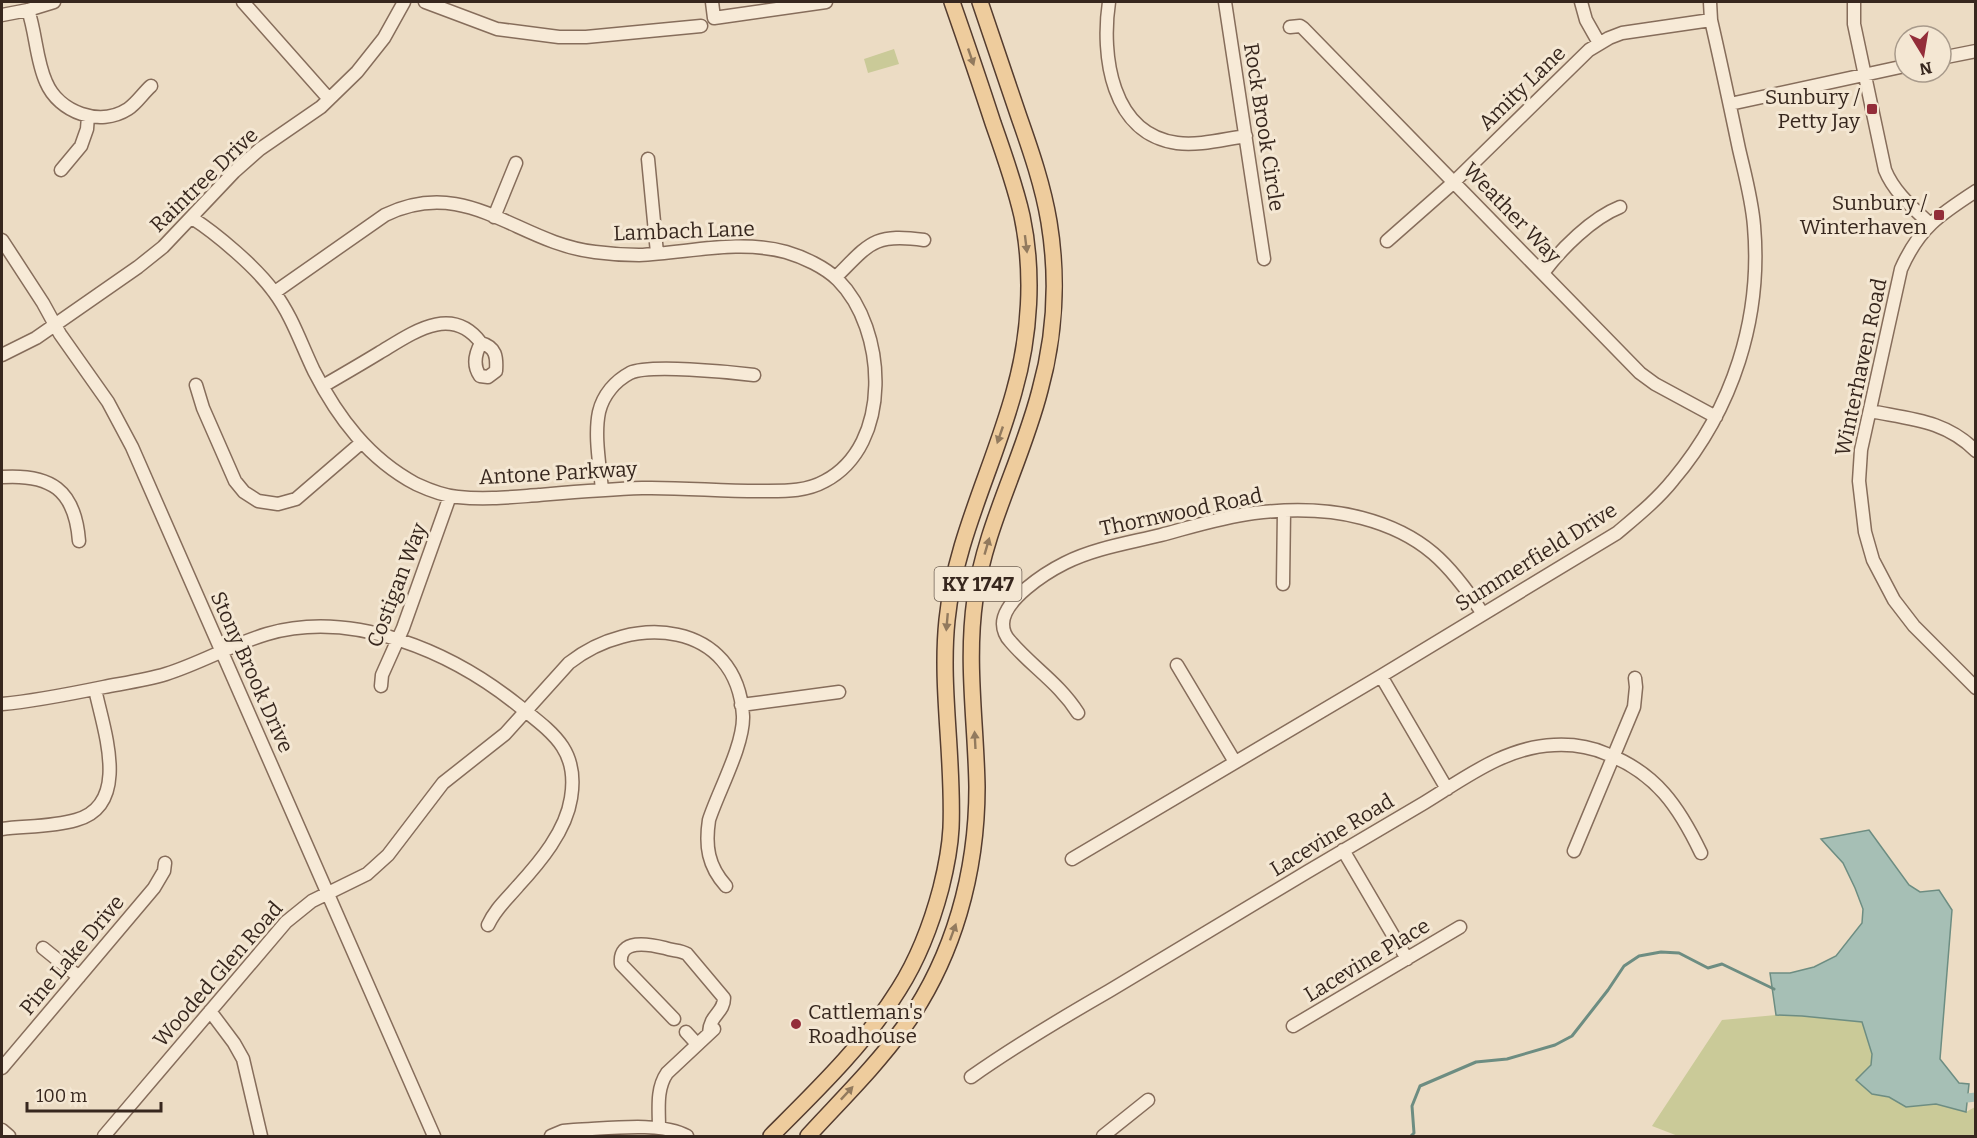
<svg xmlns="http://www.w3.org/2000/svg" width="1977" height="1138" viewBox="0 0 1977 1138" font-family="Bitter,serif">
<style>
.green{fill:#caca98}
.water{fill:#a6bfb5;stroke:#6d8d82;stroke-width:1.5}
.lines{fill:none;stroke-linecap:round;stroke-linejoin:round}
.stream{stroke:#6d8d82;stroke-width:3}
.canal{stroke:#a6bfb5;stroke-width:9}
.minor-casing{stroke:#866d5b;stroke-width:15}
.major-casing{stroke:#543c2f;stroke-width:18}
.minor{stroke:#f7ead7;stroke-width:12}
.major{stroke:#eecc9d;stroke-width:15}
.oneway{fill:#927a5e}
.poi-dot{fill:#932d39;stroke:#f4e7d3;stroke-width:2}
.labels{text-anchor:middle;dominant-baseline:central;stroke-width:6;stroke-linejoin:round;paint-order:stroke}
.shield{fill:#f4e7d3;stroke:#706154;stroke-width:1.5}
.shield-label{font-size:20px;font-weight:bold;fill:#37271e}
.street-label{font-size:21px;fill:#37271e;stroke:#f4e7d3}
.poi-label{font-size:21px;fill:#37271e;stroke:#f4e7d3;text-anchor:end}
</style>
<rect width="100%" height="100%" fill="#ecdcc4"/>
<path class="green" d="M 894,49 L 899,64 L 868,73 L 864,59 Z
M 1776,1015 L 1802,1016 L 1862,1022 L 1872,1054 L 1871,1065 L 1856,1080 L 1872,1094 L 1889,1097 L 1906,1107 L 1936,1104 L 1966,1112 L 1975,1107 L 1975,1136 L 1678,1136 L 1652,1126 L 1722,1020 Z"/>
<path class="water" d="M 1869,830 L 1909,885 L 1920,892 L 1939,890 L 1952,910 L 1940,1059 L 1959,1083 L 1969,1084 L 1966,1112 L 1936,1104 L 1906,1107 L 1889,1097 L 1872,1094 L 1856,1080 L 1871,1065 L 1872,1054 L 1862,1022 L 1802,1016 L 1776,1015 L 1770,973 L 1790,973 L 1814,967 L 1836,956 L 1862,923 L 1863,909 L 1855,888 L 1843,863 L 1821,839 Z"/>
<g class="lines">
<path class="stream" d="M 1411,1136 L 1414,1133 L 1412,1106 L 1420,1086 L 1476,1062 L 1507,1059 L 1555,1045 L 1572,1036 L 1608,990 L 1624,966 L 1639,956 L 1661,952 L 1679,953 L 1708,968 L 1722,964 L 1774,989"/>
<path class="canal" d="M 1967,1098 L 1976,1097"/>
<defs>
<path id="minor" d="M 243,2 L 329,99
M 425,2 L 497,29 L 559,37 L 586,37 L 701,26
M 712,2 L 714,18 L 826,2
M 1109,2 C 1101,55 1111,134 1177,143 C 1199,146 1224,139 1246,136
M 1225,2 L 1264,259
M 1581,2 L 1586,20 L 1599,43
M 1854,2 L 1854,24 L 1885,170 C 1894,192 1912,207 1930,224
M 28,10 C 36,33 36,60 46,82 C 59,113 100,127 128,109 C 137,103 143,93 151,86
M 2,15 L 28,10 L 54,2
M 1290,27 L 1300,26 L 1303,28 L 1640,373 L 1655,384 L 1716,417
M 1941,58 L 1976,51
M 1730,104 L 1905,66
M 648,159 L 657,253
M 61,170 L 81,146 L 87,129 L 88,116
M 1976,191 C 1939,215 1919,228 1901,269 L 1861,450 L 1859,481 L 1865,532 L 1873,560 L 1894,600 L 1914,626 L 1976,688
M 494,217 L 516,163
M 192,218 C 217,234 257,268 274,292 C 292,316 301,344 314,371 C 338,418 369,459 416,484 C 429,490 444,496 458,497 C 485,500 512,497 539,495 C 574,492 608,489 642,488 C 684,487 726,492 768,491 C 788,491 807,491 825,481 C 893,445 887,329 838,280 C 825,267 803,257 786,252 C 738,239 688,253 639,255 C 624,255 610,254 595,252 C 517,243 468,175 385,215 L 275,292
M 2,240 L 43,303 L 60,334 L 108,402 L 132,447 L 434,1136
M 1387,241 L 1454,182 L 1589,50 L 1609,38 L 1622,33 L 1711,20
M 1543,273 C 1561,249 1592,218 1620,207
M 836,277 C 870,243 874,233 924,240
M 2,355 L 36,338 L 138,267 L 163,247 L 234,172 L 260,149 L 321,107 L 357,72 L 384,38 L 404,2
M 196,385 L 203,408 L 235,481 L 244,492 L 258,501 L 278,504 L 296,499 L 361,443
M 323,386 C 342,375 361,364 379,353 C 411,334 451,303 481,343 C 475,354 473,366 480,376 L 488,377 L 496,371 C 497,357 496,347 481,343
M 1870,411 C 1910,419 1945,420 1976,451
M 2,477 C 50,474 75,489 79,541
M 602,490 C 600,466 594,436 599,412 C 603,395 615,381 630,373 C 649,364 729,372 754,375
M 1283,584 L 1284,511
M 1177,665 L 1235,762
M 1381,676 L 1447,789
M 381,686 L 382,675 L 403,628 L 450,496
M 2,704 C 36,701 70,694 104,687 C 125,683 146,680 166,674 C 201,663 233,644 267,634 C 354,609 452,652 519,706 C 553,733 579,750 571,798 C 566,831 540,862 518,886 C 507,899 495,909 488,925
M 741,705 L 839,692
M 1078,713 C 1059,683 1032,667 1010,641 C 1006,637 1003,630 1003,624 C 1003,600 1045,573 1065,563 C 1095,548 1129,543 1161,535 C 1191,527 1222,517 1254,513 C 1289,509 1328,509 1362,518 C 1423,534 1450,564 1483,614
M 2,829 C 25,826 52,827 76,820 C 132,805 103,728 95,689
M 1343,850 L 1407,959
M 1574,851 L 1634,707 L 1636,687 L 1635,678
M 1072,859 L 1381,676 L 1617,533 C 1637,516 1657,500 1673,480 C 1733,409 1762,318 1754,226 C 1752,200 1745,175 1739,149 C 1730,106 1721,63 1711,20 L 1710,2
M 43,948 L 79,977
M 210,1011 L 234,1043 L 243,1059 L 261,1136
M 674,1019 L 621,964 C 618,938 649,944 665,948 C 673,951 680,950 687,954 L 724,998 C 724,1013 710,1014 709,1033
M 1293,1026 L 1460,927
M 686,1032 L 697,1044
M 2,1068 L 154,888 L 164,871 L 165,863
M 971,1077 C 1015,1046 1062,1018 1109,991 C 1175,951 1241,912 1307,872 C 1346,849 1385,826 1424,803 C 1465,778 1505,747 1554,745 C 1573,744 1591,747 1607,754 C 1656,773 1679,807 1701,853
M 659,1128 C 659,1109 656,1089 667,1073 L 714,1029
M 2,1130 L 9,1136
M 104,1136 L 286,922 L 312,901 L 367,874 L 388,855 L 443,783 L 505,734 L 569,663 C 632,613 737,620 743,716 C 744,745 718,792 709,820 C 705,846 708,866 726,886
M 551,1136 L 563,1131 L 574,1130 C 605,1129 661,1121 687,1136
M 1103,1136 L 1148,1100"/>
<path id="major" d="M 771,1136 C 817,1090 865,1044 899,989 C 918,959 932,922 941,888 C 946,868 950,848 951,828 C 954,760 940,687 947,620 C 955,540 993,469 1014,392 C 1030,336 1034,273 1022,216 C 1015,185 1004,154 993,123 C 980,83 966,42 952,2
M 808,1136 C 840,1101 876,1066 904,1027 C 954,957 977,872 977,787 C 976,724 966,662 975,599 C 985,526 1022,461 1040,390 C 1055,336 1058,277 1049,222 C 1043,186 1031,151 1019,117 C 1006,78 993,40 980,2"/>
</defs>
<use href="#minor" class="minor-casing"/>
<use href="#major" class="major-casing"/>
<use href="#minor" class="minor"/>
<use href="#major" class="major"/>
</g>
<defs><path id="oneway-solid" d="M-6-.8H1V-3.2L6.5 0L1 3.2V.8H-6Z" transform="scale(1.5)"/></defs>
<g class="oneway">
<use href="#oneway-solid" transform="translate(971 57) rotate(71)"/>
<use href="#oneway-solid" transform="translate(1026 244) rotate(83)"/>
<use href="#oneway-solid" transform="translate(1000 435) rotate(109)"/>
<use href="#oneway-solid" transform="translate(987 546) rotate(-74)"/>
<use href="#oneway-solid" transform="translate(947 622) rotate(95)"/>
<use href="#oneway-solid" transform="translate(975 740) rotate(-93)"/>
<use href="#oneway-solid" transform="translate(953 932) rotate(-70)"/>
<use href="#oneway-solid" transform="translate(847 1093) rotate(-47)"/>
</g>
<g class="poi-dot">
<rect x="1866" y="103" width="12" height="12" rx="3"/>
<rect x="1933" y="209" width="12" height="12" rx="3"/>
<circle cx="796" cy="1024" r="6"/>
</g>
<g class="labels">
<rect class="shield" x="934.5" y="567" width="87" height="34" rx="4.5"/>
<g class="shield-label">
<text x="978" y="584">KY 1747</text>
</g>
<g class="street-label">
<text transform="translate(1522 88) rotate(-44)">Amity Lane</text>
<text transform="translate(1264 127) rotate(81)">Rock Brook Circle</text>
<text transform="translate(204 180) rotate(-44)">Raintree Drive</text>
<text transform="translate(1512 213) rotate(46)">Weather Way</text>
<text transform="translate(684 231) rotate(-2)">Lambach Lane</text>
<text transform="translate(1861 367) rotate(-78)">Winterhaven Road</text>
<text transform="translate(558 473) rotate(-3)">Antone Parkway</text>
<text transform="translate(1181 512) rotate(-12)">Thornwood Road</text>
<text transform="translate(1536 557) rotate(-32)">Summerfield Drive</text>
<text transform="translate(397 585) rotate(-69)">Costigan Way</text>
<text transform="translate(252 672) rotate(66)">Stony Brook Drive</text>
<text transform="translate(1332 835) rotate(-31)">Lacevine Road</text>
<text transform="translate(72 955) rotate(-50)">Pine Lake Drive</text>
<text transform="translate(1367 960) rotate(-31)">Lacevine Place</text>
<text transform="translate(218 974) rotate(-49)">Wooded Glen Road</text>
</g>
<g class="poi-label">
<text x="1860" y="97">Sunbury /<tspan x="1860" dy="24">Petty Jay</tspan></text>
<text x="1927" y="203">Sunbury /<tspan x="1927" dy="24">Winterhaven</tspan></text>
<text x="808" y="1012" text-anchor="start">Cattleman's<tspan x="808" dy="24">Roadhouse</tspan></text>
</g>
</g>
<rect width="1977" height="1138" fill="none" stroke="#37271e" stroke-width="6"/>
<g transform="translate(1923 54) rotate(169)"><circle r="28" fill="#f4e7d3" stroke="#a89a8b" stroke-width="1.5"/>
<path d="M0-4.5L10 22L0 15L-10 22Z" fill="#932d39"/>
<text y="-9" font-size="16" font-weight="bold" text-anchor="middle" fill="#37271e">N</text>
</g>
<path d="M27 1102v9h134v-9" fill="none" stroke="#37271e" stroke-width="3"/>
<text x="36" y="1102" font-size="18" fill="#37271e" stroke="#f4e7d3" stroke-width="4.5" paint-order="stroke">100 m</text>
</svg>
